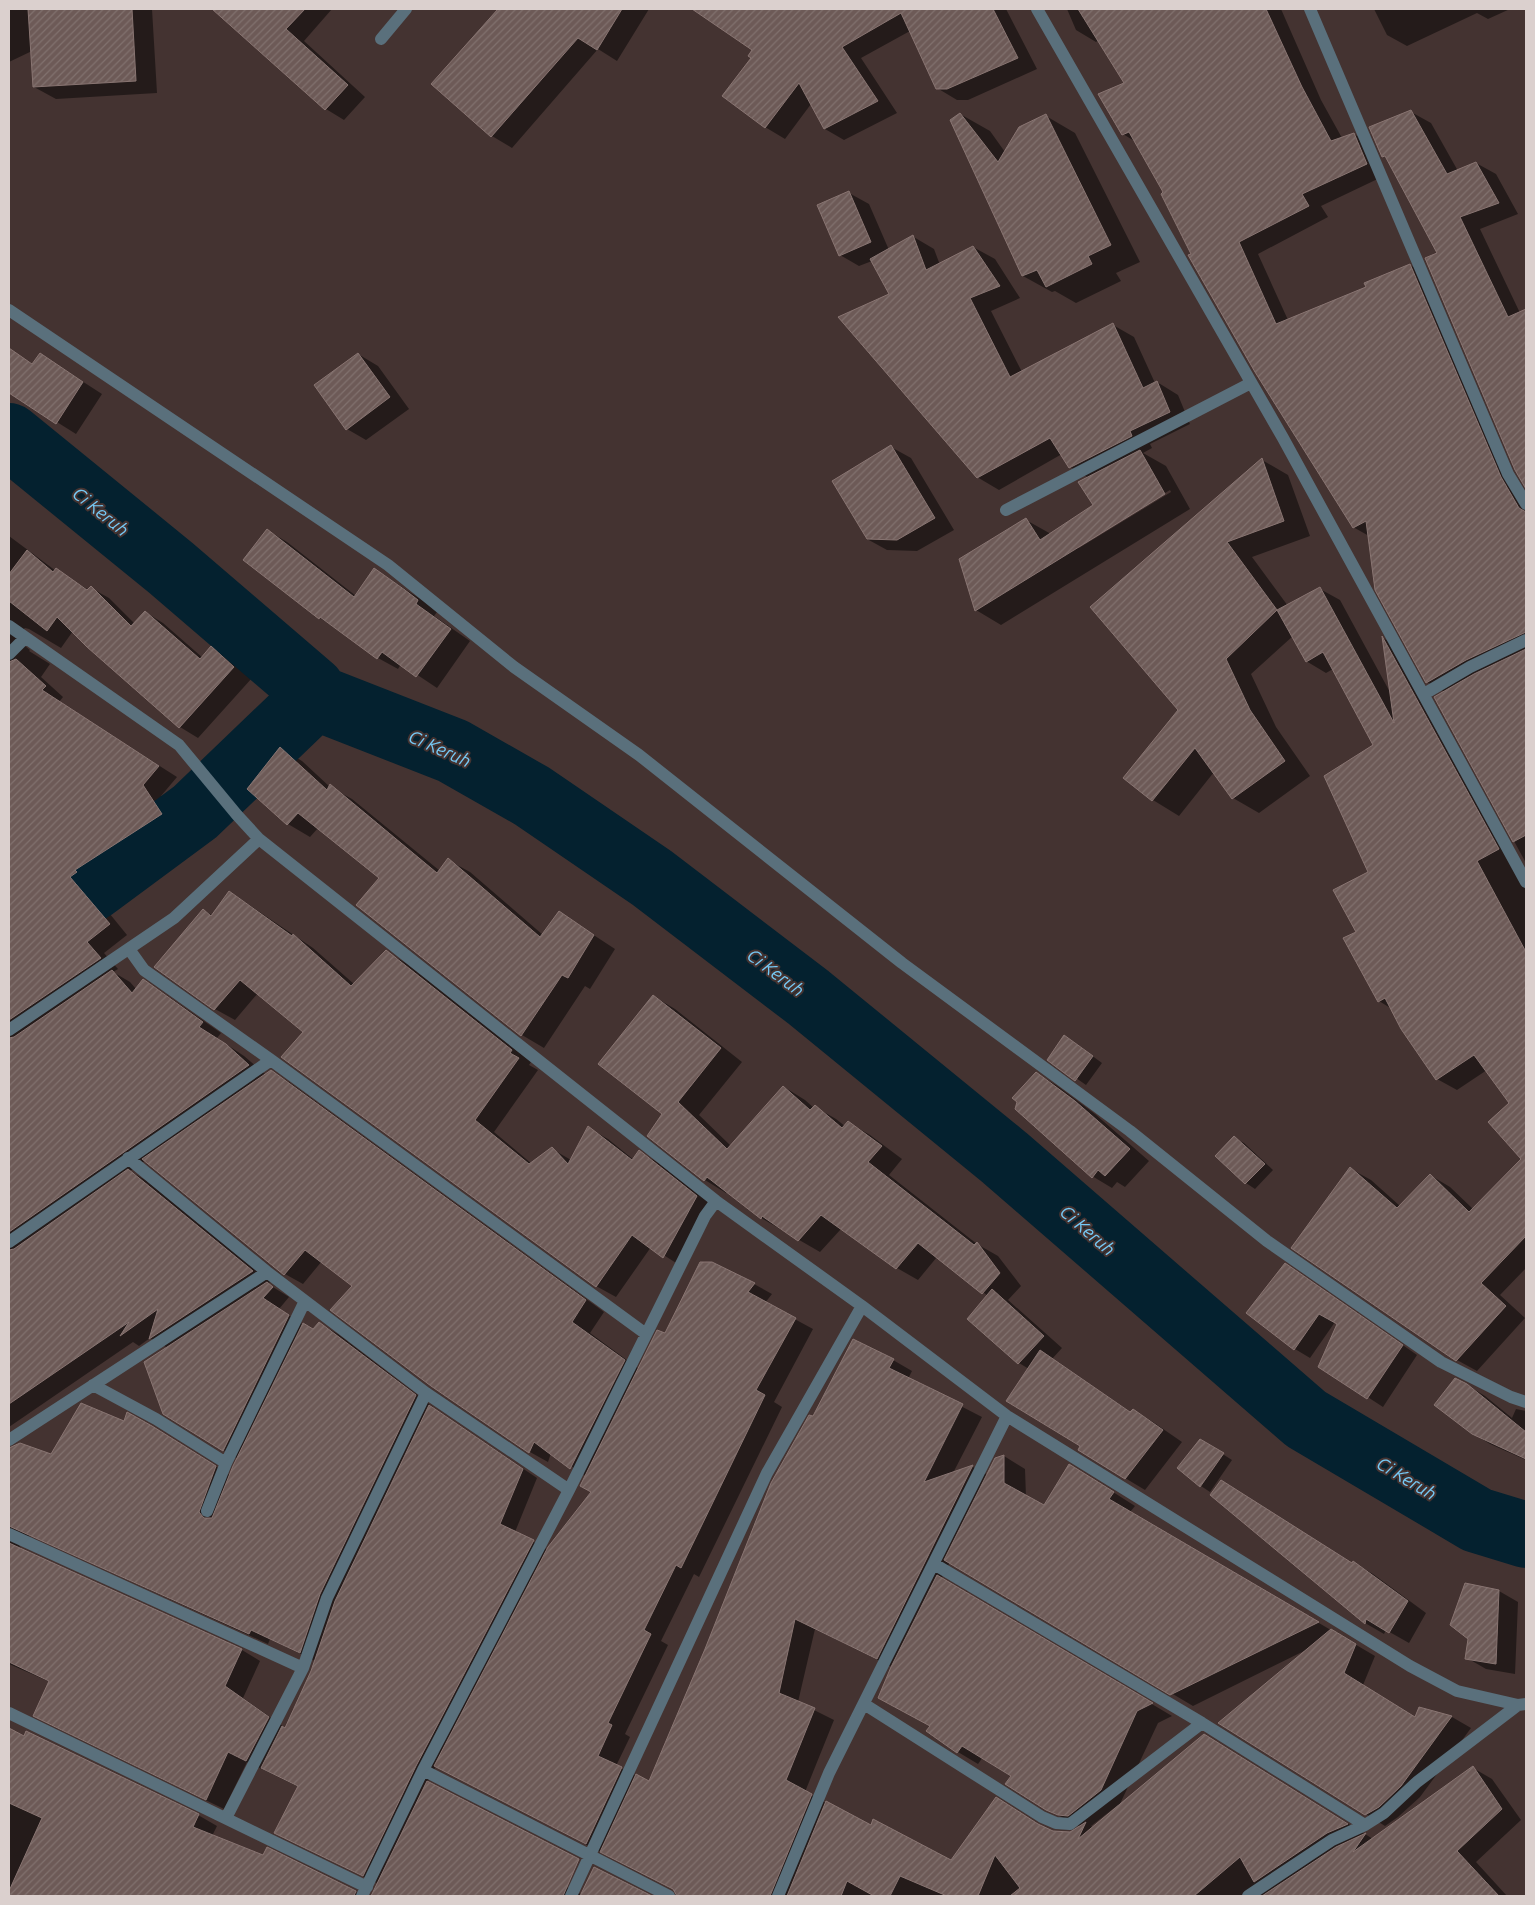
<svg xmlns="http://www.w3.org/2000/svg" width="1535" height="1905" viewBox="0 0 1535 1905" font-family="Ubuntu,sans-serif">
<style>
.shadow{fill:#0007;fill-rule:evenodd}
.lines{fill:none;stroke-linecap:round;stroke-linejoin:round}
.river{stroke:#04212f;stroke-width:66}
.building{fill:url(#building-hatch);stroke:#897572}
.minor{stroke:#5a707c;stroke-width:12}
.labels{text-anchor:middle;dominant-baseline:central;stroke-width:4;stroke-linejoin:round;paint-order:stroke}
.water-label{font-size:18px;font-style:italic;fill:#76caf6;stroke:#443331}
</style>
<defs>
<pattern id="building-hatch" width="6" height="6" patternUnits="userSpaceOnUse" patternTransform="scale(1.25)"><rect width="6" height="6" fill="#6d5a57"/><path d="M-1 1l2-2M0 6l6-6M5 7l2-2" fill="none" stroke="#81716e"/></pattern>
</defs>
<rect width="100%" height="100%" fill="#443331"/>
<path class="shadow" d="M 9,9 L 152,9 L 157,93 L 56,99 L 34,87 L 32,51 L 9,62 Z
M 220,9 L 332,9 L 304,41 L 365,97 L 344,120 L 326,109 L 218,12 Z
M 499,9 L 649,9 L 617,61 L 598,49 L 512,148 L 492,136 L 432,84 Z
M 694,9 L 1006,9 L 1037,69 L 968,100 L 957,100 L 937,88 L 910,31 L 861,58 L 897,113 L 844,140 L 825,129 L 811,104 L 785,139 L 765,127 L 752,58 L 754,50 Z
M 1067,9 L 1281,9 L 1321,100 L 1342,138 L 1354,134 L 1374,146 L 1386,175 L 1321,206 L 1328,217 L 1258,254 L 1288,320 L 1368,287 L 1410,265 L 1430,277 L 1520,490 L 1526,499 L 1526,863 L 1436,698 L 1445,692 L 1427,682 L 1377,589 L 1369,536 L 1353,527 L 1192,255 L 1165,193 L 1136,142 L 1123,134 L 1126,83 L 1099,40 L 1096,42 L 1076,30 Z
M 1374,9 L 1510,9 L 1488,19 L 1477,13 L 1407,46 L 1387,35 Z
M 1411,112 L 1431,123 L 1458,171 L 1476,163 L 1496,174 L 1518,214 L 1480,229 L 1520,313 L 1526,311 L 1526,486 L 1516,470 L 1439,253 L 1389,160 L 1383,156 Z
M 960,114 L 990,131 L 1005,152 L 1046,116 L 1075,133 L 1140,262 L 1116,273 L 1121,281 L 1076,303 L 1055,291 L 1052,292 L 1023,276 Z
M 849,193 L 869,204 L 889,250 L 912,236 L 934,249 L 940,265 L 973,247 L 995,259 L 1020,298 L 991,311 L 1022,372 L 1113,325 L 1134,337 L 1155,383 L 1157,382 L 1178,395 L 1190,424 L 1150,444 L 1152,448 L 1143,453 L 1166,466 L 1190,509 L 1001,625 L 976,610 L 1026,520 L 1051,534 L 1094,505 L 1089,478 L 1070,467 L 1062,454 L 999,490 L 977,477 L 891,295 L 872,261 L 859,266 L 840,255 ZM 1170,490 L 1171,492 L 1079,548 L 1078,546 Z
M 16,354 L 33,364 L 40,354 L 102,394 L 76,434 L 9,392 L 9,366 Z
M 358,354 L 378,366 L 409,409 L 366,440 L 347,429 Z
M 891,447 L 911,458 L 954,530 L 917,551 L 887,550 L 867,539 Z
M 1262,460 L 1288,475 L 1310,536 L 1252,557 L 1288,606 L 1320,589 L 1340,600 L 1391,694 L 1383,638 L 1402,649 L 1526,876 L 1526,1268 L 1500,1295 L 1525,1318 L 1477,1371 L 1457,1360 L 1351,1169 L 1371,1180 L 1400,1206 L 1430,1175 L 1450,1187 L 1473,1209 L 1523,1159 L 1511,1103 L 1487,1070 L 1457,1090 L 1437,1079 L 1392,1009 L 1379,1001 L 1358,932 L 1370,872 L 1375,745 L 1333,669 L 1326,673 L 1306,661 L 1293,636 L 1251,674 L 1276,727 L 1310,776 L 1259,813 L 1233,798 L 1214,772 L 1179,816 L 1153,800 L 1125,778 L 1180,710 L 1091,607 Z
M 267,530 L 287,542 L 356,596 L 374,569 L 425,602 L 437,612 L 434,616 L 470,641 L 437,688 L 401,664 L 398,669 L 378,658 L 336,628 L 320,618 Z
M 9,536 L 56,571 L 89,590 L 91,588 L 109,598 L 135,624 L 145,612 L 163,623 L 203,658 L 212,648 L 230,658 L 252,678 L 198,738 L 180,727 L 73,631 L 61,648 L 29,629 L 25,628 L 20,632 L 20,642 L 30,650 L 29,651 L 50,664 L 41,677 L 63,697 L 59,702 L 177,777 L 161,796 L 180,825 L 93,881 L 94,883 L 88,887 L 127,935 L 104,953 L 118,969 L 113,972 L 130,982 L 136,989 L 144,981 L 162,992 L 221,1033 L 217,1038 L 244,1056 L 266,1075 L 271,1071 L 289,1082 L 604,1312 L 590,1333 L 639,1369 L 666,1335 L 754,1284 L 772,1294 L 765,1303 L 813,1329 L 774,1402 L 782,1407 L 699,1577 L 694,1574 L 661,1641 L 668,1645 L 625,1734 L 630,1737 L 616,1766 L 650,1782 L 814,1418 L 893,1360 L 912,1371 L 908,1379 L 982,1417 L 953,1473 L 973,1467 L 988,1475 L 1004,1456 L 1025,1469 L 1026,1497 L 1044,1507 L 1091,1478 L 1135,1506 L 1130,1512 L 1375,1656 L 1363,1685 L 1416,1719 L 1420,1708 L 1452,1717 L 1471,1728 L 1420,1797 L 1398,1817 L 1385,1826 L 1366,1814 L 1304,1651 L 1193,1706 L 950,1562 L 941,1579 L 1172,1716 L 1158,1723 L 1119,1806 L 1118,1805 L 1091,1826 L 1094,1828 L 1224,1747 L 1373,1839 L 1473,1768 L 1492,1779 L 1521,1820 L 1476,1862 L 1507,1896 L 707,1896 L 604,1854 L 436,1766 L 427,1783 L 566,1887 L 585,1896 L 372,1896 L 379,1884 L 291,1841 L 299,1787 L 247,1762 L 224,1809 L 53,1726 L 35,1715 L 50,1682 L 9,1664 L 9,1449 L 51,1456 L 125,1423 L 171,1438 L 231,1476 L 238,1459 L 223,1450 L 168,1348 L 150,1338 L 139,1346 L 133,1342 L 9,1427 ZM 146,1160 L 285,1274 L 303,1284 L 322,1261 L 354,1286 L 431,1385 L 530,1452 L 548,1462 L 551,1453 L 586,1476 L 593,1492 L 548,1550 L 515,1532 L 537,1478 L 433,1408 L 433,1407 L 338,1334 L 320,1324 L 313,1331 L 279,1309 L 289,1297 L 268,1284 L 270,1282 L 147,1181 L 130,1171 ZM 32,1536 L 268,1644 L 270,1639 L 315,1661 L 287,1729 L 243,1698 L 260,1661 L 242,1650 L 22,1550 L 19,1545 L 23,1537 ZM 815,1629 L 892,1667 L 931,1726 L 958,1752 L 978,1764 L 983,1757 L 1013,1776 L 1046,1809 L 1081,1827 L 1070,1833 L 1053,1832 L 1043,1828 L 952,1861 L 872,1827 L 805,1792 L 834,1720 L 798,1702 Z
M 280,748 L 302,761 L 330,787 L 352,799 L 440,871 L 448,860 L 470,872 L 543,935 L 560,913 L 615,949 L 590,989 L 585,986 L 544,1048 L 522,1035 L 358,905 L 381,878 L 318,828 L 310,837 L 288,824 L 249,789 Z
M 230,892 L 313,948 L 354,984 L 386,952 L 406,963 L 531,1062 L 529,1065 L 538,1070 L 494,1132 L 532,1164 L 552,1149 L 571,1160 L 588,1128 L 608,1139 L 634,1160 L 639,1152 L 659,1163 L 716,1208 L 684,1268 L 651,1247 L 616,1297 L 596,1286 L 258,993 L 235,1020 L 215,1009 L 204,910 L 213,916 Z
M 653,996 L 675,1009 L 742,1062 L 699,1115 L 731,1146 L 784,1087 L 805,1100 L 814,1108 L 815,1107 L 836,1119 L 846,1127 L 849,1123 L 870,1135 L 902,1159 L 889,1175 L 977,1244 L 998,1256 L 1021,1286 L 1008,1300 L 1062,1348 L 1052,1359 L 1132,1413 L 1133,1410 L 1153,1422 L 1182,1442 L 1145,1490 L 1125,1478 L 1082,1446 L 1029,1369 L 1019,1363 L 969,1318 L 988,1296 L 937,1257 L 918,1280 L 897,1268 L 841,1229 L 820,1252 L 761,1218 L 727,1191 L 726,1193 L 705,1180 L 649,1136 L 663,1114 Z
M 1065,1036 L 1102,1063 L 1086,1085 L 1049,1059 Z
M 1036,1073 L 1056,1085 L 1095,1114 L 1149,1161 L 1125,1187 L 1117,1182 L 1112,1188 L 1092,1176 Z
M 1234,1138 L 1244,1143 L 1273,1170 L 1255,1189 L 1246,1183 Z
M 1285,1265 L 1301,1274 L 1417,1355 L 1383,1407 L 1320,1366 L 1338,1324 L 1335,1322 L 1310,1358 L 1295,1349 L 1248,1313 Z
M 1467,1385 L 1485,1396 L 1512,1418 L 1516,1409 L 1526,1411 L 1526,1460 L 1490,1444 L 1472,1433 Z
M 1210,1446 L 1232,1460 L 1210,1492 L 1201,1486 L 1178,1468 Z
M 1212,1495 L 1353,1564 L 1354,1563 L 1373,1574 L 1426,1613 L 1409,1643 L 1386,1630 L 1384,1634 L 1365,1623 Z
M 1499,1591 L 1518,1602 L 1515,1674 L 1486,1669 L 1467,1658 L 1469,1638 Z
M 9,1729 L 198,1815 L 217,1826 L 212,1836 L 355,1892 L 363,1896 L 22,1896 L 9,1889 Z"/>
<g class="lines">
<path class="river" d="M 9,436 L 171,568 L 312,689 L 315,697 L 453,751 L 532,796 L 652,878 L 808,997 L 1005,1158 L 1306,1419 L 1477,1520 L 1526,1535
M 9,942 L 95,886 L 195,812 L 315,697"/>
</g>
<path class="building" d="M 28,9 L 132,9 L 136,81 L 33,87 Z
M 212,9 L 305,9 L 286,29 L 348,85 L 325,110 Z
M 498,9 L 622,9 L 597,50 L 578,38 L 491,137 L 431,84 Z
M 692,9 L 993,9 L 1018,58 L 947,89 L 936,89 L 901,13 L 842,47 L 878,101 L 824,129 L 799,83 L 765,128 L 722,96 L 751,58 L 748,56 L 752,50 Z
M 1078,9 L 1266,9 L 1302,87 L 1331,141 L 1354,133 L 1367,164 L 1302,194 L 1309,206 L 1239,242 L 1276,324 L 1366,287 L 1364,283 L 1410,264 L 1501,477 L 1519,508 L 1526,512 L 1526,632 L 1466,660 L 1426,683 L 1375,590 L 1366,521 L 1353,528 L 1255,372 L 1188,255 L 1191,254 L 1161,194 L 1163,192 L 1129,132 L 1122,135 L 1098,94 L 1124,83 Z
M 1411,110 L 1447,174 L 1476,162 L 1499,203 L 1460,217 L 1508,317 L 1526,309 L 1526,489 L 1515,470 L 1425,258 L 1437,253 L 1385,156 L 1382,157 L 1369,127 Z
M 960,113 L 998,162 L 1019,127 L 1046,114 L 1111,245 L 1088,256 L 1092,264 L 1046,287 L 1037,270 L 1022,276 L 950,120 Z
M 849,191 L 871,242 L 839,256 L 817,205 Z
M 913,235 L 926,270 L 973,246 L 1000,286 L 970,298 L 1010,377 L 1113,323 L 1143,388 L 1157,381 L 1170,412 L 1130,431 L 1132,436 L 1069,468 L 1050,438 L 977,478 L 838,317 L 889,294 L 870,259 Z
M 9,348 L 32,364 L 40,353 L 83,382 L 56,424 L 9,393 Z
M 358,353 L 390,397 L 346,430 L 314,385 Z
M 891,445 L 935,518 L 897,540 L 867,539 L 832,481 Z
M 1140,450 L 1165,494 L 975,611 L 959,559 L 1026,518 L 1040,540 L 1093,505 L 1078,482 Z
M 1262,458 L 1284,521 L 1227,542 L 1277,610 L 1226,659 L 1250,710 L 1285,761 L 1232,799 L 1195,748 L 1152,801 L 1123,778 L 1178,710 L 1090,607 Z
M 267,529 L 354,597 L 374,568 L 405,590 L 418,600 L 416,604 L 451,629 L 416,677 L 382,652 L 377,659 L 320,617 L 319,619 L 243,560 Z
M 27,550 L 53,572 L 56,568 L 87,590 L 91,586 L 131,626 L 145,611 L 200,659 L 211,646 L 234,667 L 179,728 L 87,647 L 57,617 L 47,631 L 9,601 L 9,574 Z
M 1320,587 L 1394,723 L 1382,636 L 1499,849 L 1477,861 L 1526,952 L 1526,1236 L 1481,1283 L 1506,1306 L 1456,1361 L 1291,1248 L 1350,1167 L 1397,1208 L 1430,1174 L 1469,1212 L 1521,1159 L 1488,1122 L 1509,1103 L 1474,1055 L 1436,1080 L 1401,1029 L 1385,998 L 1378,1002 L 1343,938 L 1356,932 L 1333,890 L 1368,872 L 1324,776 L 1373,745 L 1323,652 L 1306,662 L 1277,610 Z
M 1526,649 L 1526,835 L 1513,842 L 1434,697 L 1474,674 Z
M 16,659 L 46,686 L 42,690 L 159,766 L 143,785 L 162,814 L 75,870 L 77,872 L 70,877 L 110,924 L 87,942 L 101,958 L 9,1020 L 9,662 Z
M 280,747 L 327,790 L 330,784 L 437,873 L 448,858 L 540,937 L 559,911 L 594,935 L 568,978 L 562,975 L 521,1036 L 356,905 L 379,878 L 298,813 L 287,825 L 247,789 Z
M 229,891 L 292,936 L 293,934 L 351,986 L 386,950 L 512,1050 L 510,1053 L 519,1058 L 475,1120 L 529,1164 L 552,1147 L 568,1164 L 588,1126 L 632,1160 L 639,1150 L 697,1196 L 663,1258 L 632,1235 L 596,1287 L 281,1057 L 303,1032 L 240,980 L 214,1010 L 154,967 L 203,909 L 211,916 Z
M 112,970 L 132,993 L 143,979 L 203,1022 L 199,1027 L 226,1044 L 249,1065 L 9,1232 L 9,1038 L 14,1037 Z
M 653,995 L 721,1048 L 678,1102 L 727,1149 L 783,1086 L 810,1110 L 815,1105 L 842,1128 L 848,1121 L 882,1146 L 868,1162 L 974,1245 L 977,1242 L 1000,1273 L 982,1294 L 918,1243 L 896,1269 L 821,1215 L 798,1241 L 762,1216 L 761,1219 L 707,1177 L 704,1181 L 647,1136 L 662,1114 L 598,1064 Z
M 1064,1035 L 1093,1056 L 1075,1081 L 1047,1060 Z
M 271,1070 L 586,1300 L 572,1322 L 625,1360 L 570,1469 L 534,1442 L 529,1453 L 431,1386 L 330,1310 L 352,1286 L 305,1250 L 284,1275 L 142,1159 Z
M 1036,1072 L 1075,1101 L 1130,1149 L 1105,1176 L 1098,1170 L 1092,1178 L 1015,1109 L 1017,1102 L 1012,1098 Z
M 1234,1136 L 1265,1164 L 1245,1184 L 1215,1156 Z
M 128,1169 L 253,1271 L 149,1339 L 158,1309 L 120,1336 L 129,1322 L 9,1404 L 9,1250 L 14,1249 Z
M 700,1262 L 712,1262 L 755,1283 L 748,1292 L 796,1318 L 756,1390 L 765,1395 L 681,1568 L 676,1565 L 644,1630 L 651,1634 L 608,1723 L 612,1725 L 598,1756 L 622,1767 L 586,1844 L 434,1766 L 548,1547 L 591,1492 L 580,1486 L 657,1330 L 665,1333 Z
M 1285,1263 L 1403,1345 L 1367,1399 L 1318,1367 L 1337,1324 L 1319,1314 L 1294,1350 L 1246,1313 Z
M 267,1282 L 273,1287 L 263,1298 L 289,1315 L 223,1451 L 163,1414 L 144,1362 Z
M 992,1289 L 1044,1336 L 1018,1364 L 967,1319 Z
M 319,1322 L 416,1395 L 320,1594 L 300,1653 L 251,1630 L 249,1634 L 9,1526 L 9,1448 L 20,1443 L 51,1454 L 81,1403 L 124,1421 L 127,1412 L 152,1426 L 216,1466 L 199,1512 L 204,1518 L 212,1518 L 233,1466 L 303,1323 L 313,1329 Z
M 853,1339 L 894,1359 L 889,1368 L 963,1404 L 924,1482 L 973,1465 L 877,1659 L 795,1619 L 779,1693 L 815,1708 L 786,1780 L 812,1794 L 770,1896 L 677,1896 L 673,1889 L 600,1852 L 636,1774 L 649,1781 L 705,1649 L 771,1483 L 809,1415 L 813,1416 Z
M 1040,1350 L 1130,1412 L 1133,1409 L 1163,1430 L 1125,1479 L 1078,1450 L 1080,1446 L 1006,1401 Z
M 1455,1378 L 1467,1384 L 1526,1432 L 1526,1459 L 1472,1434 L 1434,1405 Z
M 429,1405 L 523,1469 L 500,1524 L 534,1540 L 416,1766 L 363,1876 L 274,1833 L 298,1786 L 261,1768 L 282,1726 L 285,1728 L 311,1671 L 335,1601 Z
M 1200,1439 L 1224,1453 L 1200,1487 L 1177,1468 Z
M 1004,1455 L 1004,1483 L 1044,1505 L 1069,1464 L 1114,1492 L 1109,1499 L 1319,1622 L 1170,1695 L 944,1560 L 995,1458 Z
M 1221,1480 L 1352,1563 L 1353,1561 L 1408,1601 L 1389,1633 L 1366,1619 L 1365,1624 L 1210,1495 Z
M 9,1543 L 242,1649 L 225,1686 L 269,1717 L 246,1761 L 228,1752 L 206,1800 L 33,1716 L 49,1681 L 9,1662 Z
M 937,1575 L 1153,1703 L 1137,1711 L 1101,1790 L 1068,1816 L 1058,1815 L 1046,1810 L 1005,1784 L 1011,1776 L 962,1746 L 957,1753 L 926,1731 L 930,1726 L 878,1698 L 891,1667 Z
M 1465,1583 L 1499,1590 L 1496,1664 L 1465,1659 L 1468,1639 L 1450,1625 Z
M 1331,1629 L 1356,1644 L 1344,1673 L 1415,1717 L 1419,1707 L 1452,1716 L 1401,1786 L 1379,1807 L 1365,1815 L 1218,1723 Z
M 9,1728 L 24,1736 L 26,1731 L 199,1814 L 193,1827 L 263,1855 L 267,1847 L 356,1891 L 354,1896 L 9,1896 L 9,1891 L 42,1818 L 9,1803 Z
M 1204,1734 L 1348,1824 L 1327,1833 L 1254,1882 L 1240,1857 L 1194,1896 L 1010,1896 L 1020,1888 L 995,1855 L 978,1896 L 947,1896 L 900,1876 L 890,1896 L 874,1896 L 847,1881 L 841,1896 L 787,1896 L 826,1801 L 871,1825 L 873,1819 L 951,1860 L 996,1797 L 1038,1824 L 1053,1831 L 1070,1832 L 1086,1822 L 1078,1839 Z
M 1473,1766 L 1502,1809 L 1457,1851 L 1499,1896 L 1262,1896 L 1336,1847 L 1366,1833 L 1353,1852 Z
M 427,1781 L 579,1859 L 563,1896 L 371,1896 Z
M 594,1867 L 652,1896 L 580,1896 Z"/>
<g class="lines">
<path class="minor" d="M 1037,9 L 1283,438 L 1526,882
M 1310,9 L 1508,474 L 1526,504
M 381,39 L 406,9
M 9,310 L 388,565 L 514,667 L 639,755 L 902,963 L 1130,1131 L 1267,1241 L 1441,1362 L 1511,1397 L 1526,1402
M 1006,510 L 1251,383
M 9,626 L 179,745 L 237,815 L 259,839
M 9,654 L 25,638
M 1424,694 L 1470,667 L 1526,640
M 129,949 L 144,970 L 271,1060 L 646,1334
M 9,1030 L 174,918 L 259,839 L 716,1201 L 862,1306 L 1007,1416 L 1410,1666 L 1457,1691 L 1518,1705 L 1526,1704
M 128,1158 L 267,1272 L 426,1393 L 569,1490
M 9,1242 L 271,1060
M 93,1385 L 156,1419 L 226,1463
M 9,1440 L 267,1272
M 207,1511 L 226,1463 L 305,1301
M 9,1534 L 303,1668
M 934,1564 L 1202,1723 L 1365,1825
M 864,1704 L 1042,1817 L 1056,1823 L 1070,1824 L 1202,1723
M 9,1713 L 367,1887
M 423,1770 L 669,1896
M 226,1818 L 303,1668 L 327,1598 L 426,1393
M 362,1896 L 423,1770 L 569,1490 L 705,1216 L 716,1201
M 571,1896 L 767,1473 L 862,1306
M 778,1896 L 829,1773 L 1007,1416
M 1248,1896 L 1332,1840 L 1365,1825 L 1384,1813 L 1417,1782 L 1518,1705"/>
</g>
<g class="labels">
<g class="water-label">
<text transform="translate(101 511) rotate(39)">Ci Keruh</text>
<text transform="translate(440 748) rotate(24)">Ci Keruh</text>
<text transform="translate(776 972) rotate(37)">Ci Keruh</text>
<text transform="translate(1088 1230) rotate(41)">Ci Keruh</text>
<text transform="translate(1407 1478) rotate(31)">Ci Keruh</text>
</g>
</g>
<rect width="1535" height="1905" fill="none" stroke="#dbd0ce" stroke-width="20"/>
</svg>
